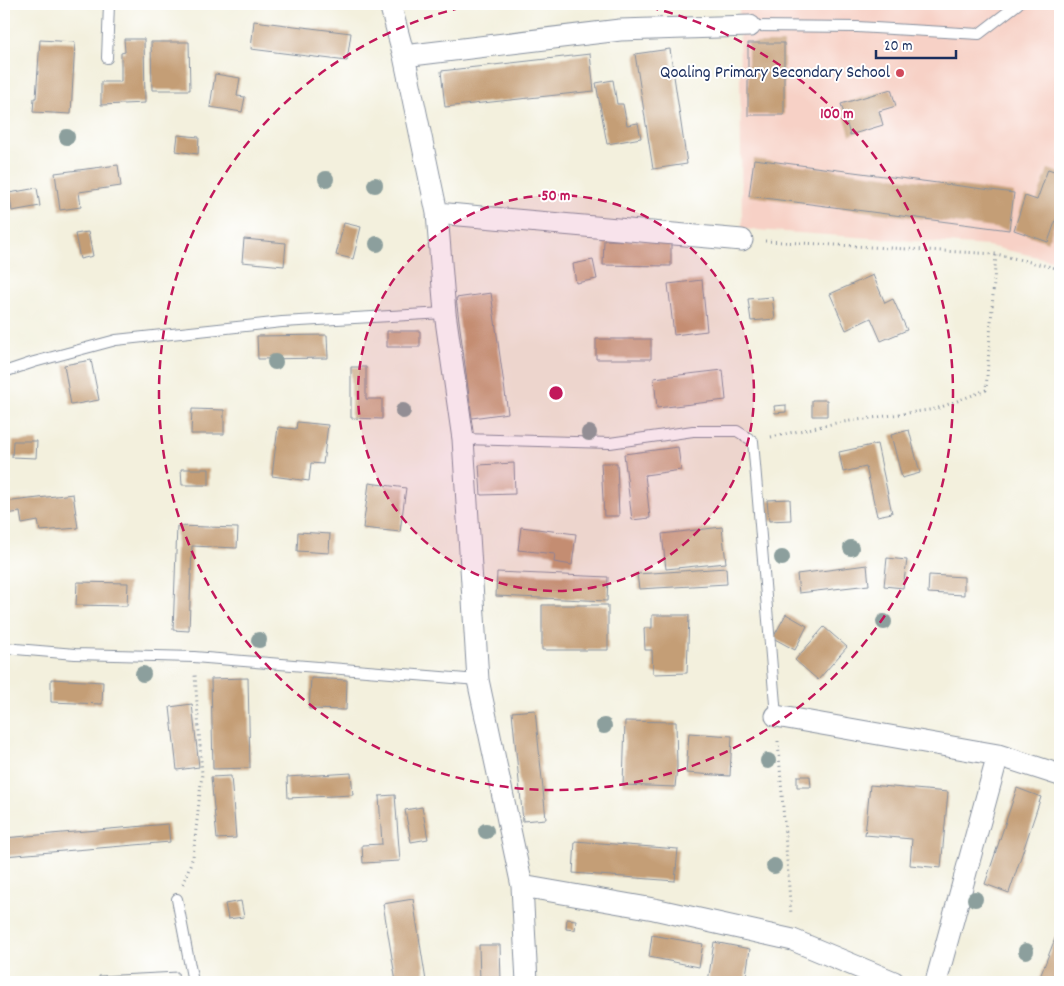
<svg xmlns="http://www.w3.org/2000/svg" width="1064" height="986" viewBox="0 0 1064 986" font-family="Dekko,sans-serif">
<style>
.built{fill:#f7d1c6}
.building{fill:#c49e76}
.lines{fill:none;stroke-linecap:round;stroke-linejoin:round}
.lane-casing{stroke:#87909e;stroke-width:12}
.street-casing{stroke:#87909e;stroke-width:23}
.path{stroke:#87909e;stroke-width:3;stroke-dasharray:1 4;stroke-linecap:butt}
.lane{stroke:#fff;stroke-width:10}
.street{stroke:#fff;stroke-width:21}
.tree{fill:#8c9f9d}
.ring{fill:none;stroke:#c2185b;stroke-width:2.5;stroke-dasharray:9 6}
.poi-dot{fill:#d1495b;stroke:#fff;stroke-width:2}
.labels{text-anchor:middle;dominant-baseline:central;stroke-width:4;stroke-linejoin:round;paint-order:stroke}
.poi-label{font-size:18px;fill:#1b2f5e;stroke:#fff;text-anchor:end}
.centre{fill:#c2185b;stroke:#fff;stroke-width:2.5}
.ring-label{font-size:15px;text-anchor:middle;font-weight:bold;fill:#c2185b;stroke:#fff;stroke-width:4;stroke-linejoin:round;paint-order:stroke}
</style>
<rect width="100%" height="100%" fill="#fff"/>
<filter id="ink" filterUnits="userSpaceOnUse"><feTurbulence type="fractalNoise" baseFrequency=".02" numOctaves="2"/><feDisplacementMap in="SourceGraphic" scale="10" xChannelSelector="R" yChannelSelector="G"/><feConvolveMatrix kernelMatrix="1 2 1 2 8 2 1 2 1" color-interpolation-filters="sRGB"/></filter>
<filter id="wash" filterUnits="userSpaceOnUse"><feTurbulence type="fractalNoise" baseFrequency=".0096" numOctaves="4" result="noise"/><feDisplacementMap in="SourceGraphic" scale="20" xChannelSelector="R" yChannelSelector="G"/><feGaussianBlur stdDeviation="1.12" result="paint"/><feColorMatrix in="noise" values="0 0 0 0 0 0 0 0 0 0 0 0 0 0 0 0 0 1.4 0 .05"/><feComposite in="paint" operator="in"/></filter>
<g filter="url(#wash)">
<rect width="100%" height="100%" fill="#f3f0dd"/>
<path class="built" d="M 739,4 L 1060,4 L 1060,262 L 988,246 L 742,229 Z"/>
<g id="blocks">
<path class="building" d="M 254,21 L 351,33 L 347,61 L 251,49 Z
M 124,39 L 144,39 L 145,103 L 101,105 L 101,82 L 121,82 L 121,53 L 125,52 Z
M 40,40 L 75,42 L 71,114 L 33,112 L 34,98 L 36,98 Z
M 151,42 L 189,42 L 190,90 L 152,90 Z
M 748,43 L 784,43 L 784,115 L 748,115 Z
M 670,49 L 687,164 L 653,169 L 635,54 Z
M 590,54 L 594,91 L 445,107 L 441,71 Z
M 215,74 L 240,78 L 237,96 L 245,97 L 242,112 L 210,107 Z
M 613,80 L 617,104 L 623,104 L 627,125 L 638,123 L 641,138 L 607,144 L 596,83 Z
M 891,89 L 896,106 L 879,111 L 883,125 L 850,135 L 841,104 Z
M 178,135 L 199,137 L 198,154 L 176,151 Z
M 754,159 L 1014,193 L 1009,230 L 749,196 Z
M 118,165 L 121,186 L 79,192 L 81,207 L 60,210 L 55,173 Z
M 1048,169 L 1060,173 L 1060,215 L 1058,214 L 1048,242 L 1014,230 L 1025,196 L 1037,200 Z
M 37,188 L 40,206 L 12,211 L 9,193 Z
M 344,223 L 361,227 L 353,259 L 336,255 Z
M 88,232 L 93,256 L 80,259 L 75,234 Z
M 244,239 L 286,243 L 284,266 L 242,262 Z
M 604,240 L 671,241 L 671,266 L 603,265 Z
M 593,260 L 597,279 L 576,283 L 573,264 Z
M 873,275 L 885,303 L 893,299 L 907,330 L 881,341 L 871,318 L 846,330 L 830,294 Z
M 702,280 L 707,331 L 674,335 L 668,284 Z
M 491,293 L 508,413 L 472,418 L 456,298 Z
M 772,297 L 775,319 L 751,321 L 748,299 Z
M 387,331 L 420,331 L 420,347 L 387,347 Z
M 327,335 L 328,358 L 258,359 L 257,336 Z
M 596,339 L 651,339 L 651,359 L 596,359 Z
M 91,360 L 99,400 L 71,405 L 64,365 Z
M 351,367 L 366,367 L 366,399 L 382,399 L 382,419 L 351,418 Z
M 723,370 L 726,400 L 657,408 L 654,378 Z
M 812,400 L 827,400 L 827,416 L 812,416 Z
M 786,405 L 786,412 L 775,413 L 774,406 Z
M 192,409 L 224,410 L 224,434 L 191,434 Z
M 297,422 L 328,425 L 323,464 L 311,463 L 309,481 L 272,476 L 278,427 L 296,429 Z
M 909,430 L 920,473 L 902,478 L 891,435 Z
M 13,441 L 37,441 L 36,458 L 12,457 Z
M 877,444 L 892,513 L 877,516 L 866,467 L 843,472 L 839,452 Z
M 678,447 L 681,470 L 645,475 L 650,518 L 632,520 L 624,454 Z
M 514,463 L 515,494 L 481,495 L 479,465 Z
M 601,463 L 617,463 L 619,516 L 604,516 Z
M 181,469 L 209,469 L 209,485 L 182,485 Z
M 369,483 L 406,488 L 400,532 L 363,528 Z
M 73,494 L 78,528 L 40,531 L 38,521 L 22,524 L 20,512 L 6,514 L 4,502 Z
M 790,499 L 791,520 L 769,521 L 767,500 Z
M 177,526 L 238,528 L 237,548 L 192,546 L 189,631 L 173,630 Z
M 521,527 L 576,534 L 572,565 L 554,562 L 555,554 L 518,550 Z
M 722,527 L 726,563 L 666,569 L 662,534 Z
M 298,532 L 330,534 L 329,553 L 297,551 Z
M 887,558 L 907,560 L 903,588 L 884,586 Z
M 867,565 L 869,585 L 799,593 L 797,574 Z
M 726,568 L 727,584 L 639,589 L 637,574 Z
M 497,572 L 608,577 L 607,601 L 496,596 Z
M 929,575 L 964,577 L 964,595 L 928,593 Z
M 77,582 L 128,583 L 127,606 L 76,605 Z
M 542,605 L 608,605 L 608,650 L 542,650 Z
M 786,614 L 807,626 L 795,650 L 773,638 Z
M 652,615 L 689,615 L 687,673 L 653,674 L 652,650 L 645,650 L 644,628 L 652,628 Z
M 824,627 L 847,647 L 818,680 L 795,660 Z
M 248,678 L 250,768 L 213,769 L 211,679 Z
M 311,678 L 347,680 L 346,710 L 309,709 Z
M 51,679 L 103,682 L 102,704 L 51,702 Z
M 192,704 L 199,767 L 177,770 L 170,707 Z
M 535,710 L 546,819 L 523,821 L 512,712 Z
M 625,721 L 676,722 L 677,767 L 675,787 L 623,785 Z
M 689,733 L 732,736 L 730,776 L 686,773 Z
M 351,773 L 353,795 L 288,798 L 287,777 Z
M 231,776 L 236,838 L 217,839 L 211,777 Z
M 797,776 L 810,776 L 811,787 L 797,787 Z
M 870,785 L 948,792 L 941,868 L 910,865 L 912,839 L 865,835 Z
M 1017,788 L 1041,797 L 1009,893 L 985,884 Z
M 395,795 L 400,861 L 363,863 L 362,845 L 382,844 L 379,796 Z
M 422,807 L 428,839 L 411,842 L 405,810 Z
M 168,824 L 170,842 L 4,856 L 4,838 Z
M 575,841 L 678,849 L 675,881 L 573,873 Z
M 413,899 L 426,981 L 396,982 L 383,904 Z
M 241,901 L 244,917 L 228,919 L 225,904 Z
M 567,919 L 576,920 L 575,930 L 566,929 Z
M 1060,926 L 1060,982 L 1038,982 Z
M 652,935 L 703,944 L 699,967 L 649,957 Z
M 714,942 L 750,949 L 745,982 L 729,980 L 728,982 L 708,982 Z
M 479,945 L 500,945 L 501,982 L 480,982 Z
M 178,972 L 179,982 L 99,982 L 99,976 Z"/>
</g>
</g>
<g filter="url(#ink)">
<use href="#blocks" fill-opacity="0" stroke="#87909e" stroke-width="1"/>
<g class="lines">
<defs>
<path id="lane" d="M 750,26 L 857,27 L 979,34 L 1018,4
M 107,58 L 109,4
M 4,372 L 34,362 L 116,340 L 282,322 L 445,313
M 463,439 L 610,443 L 693,431 L 737,431 L 753,441 L 776,716
M 4,648 L 75,654 L 194,657 L 478,680
M 177,899 L 193,982"/>
<path id="street" d="M 390,4 L 404,56 L 437,213 L 445,313 L 463,439 L 478,680 L 522,886 L 527,982
M 404,56 L 620,30 L 750,26
M 437,213 L 742,240
M 776,716 L 998,755 L 1060,775
M 522,886 L 654,909 L 793,940 L 894,982
M 936,982 L 998,755"/>
</defs>
<use href="#lane" class="lane-casing"/>
<use href="#street" class="street-casing"/>
<path class="path" d="M 765,241 L 996,254 L 1060,269
M 771,437 L 836,423 L 936,409 L 986,390 L 996,254
M 778,741 L 791,914
M 183,884 L 193,857 L 202,774 L 195,675"/>
<use href="#lane" class="lane"/>
<use href="#street" class="street"/>
</g>
<g class="tree">
<circle cx="67" cy="137" r="8"/>
<circle cx="326" cy="179" r="8"/>
<circle cx="375" cy="185" r="8"/>
<circle cx="377" cy="244" r="8"/>
<circle cx="275" cy="362" r="8"/>
<circle cx="403" cy="411" r="8"/>
<circle cx="589" cy="433" r="8"/>
<circle cx="851" cy="548" r="8"/>
<circle cx="782" cy="558" r="8"/>
<circle cx="884" cy="622" r="8"/>
<circle cx="259" cy="640" r="8"/>
<circle cx="143" cy="674" r="8"/>
<circle cx="604" cy="726" r="8"/>
<circle cx="768" cy="761" r="8"/>
<circle cx="486" cy="831" r="8"/>
<circle cx="774" cy="866" r="8"/>
<circle cx="975" cy="899" r="8"/>
<circle cx="1026" cy="951" r="8"/>
</g>
</g>
<circle cx="556" cy="393" r="198" fill="#c2185b" fill-opacity=".12"/>
<g class="ring">
<circle cx="556" cy="393" r="198"/>
<path d="M635 4A397 397 0 1 1 477 4"/>
</g>
<circle class="poi-dot" cx="900" cy="73" r="5"/>
<g class="labels">
<g class="poi-label">
<text x="890" y="73">Qoaling Primary Secondary School</text>
</g>
</g>
<circle cx="556" cy="393" r="8" class="centre"/>
<g class="ring-label">
<text x="837" y="118">100 m</text>
<text x="556" y="200">50 m</text>
</g>
<rect width="1064" height="986" fill="none" stroke="#fff" stroke-width="20"/>
<path d="M876 50v8h80v-8" fill="none" stroke="#1b2f5e" stroke-width="2.5"/>
<text x="884" y="50" font-size="15" fill="#1b2f5e" stroke="#ffffff" stroke-width="4" paint-order="stroke">20 m</text>
</svg>
